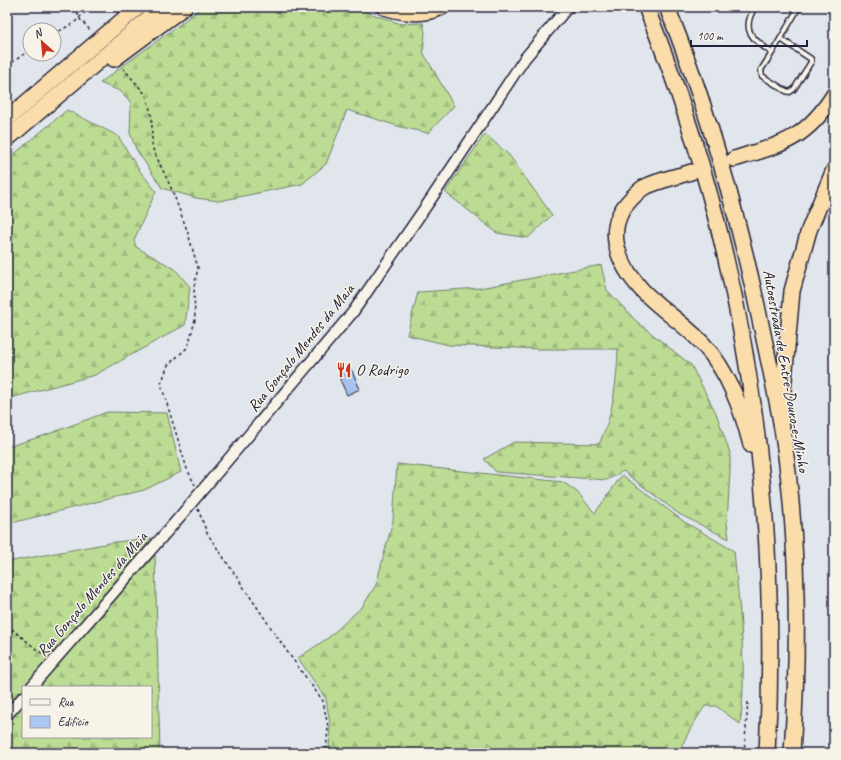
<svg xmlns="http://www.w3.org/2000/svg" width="841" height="760" viewBox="0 0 841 760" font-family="Caveat,sans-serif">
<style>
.forest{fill:url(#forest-firs);stroke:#6f7f68}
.building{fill:url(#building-back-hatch);stroke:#22223b}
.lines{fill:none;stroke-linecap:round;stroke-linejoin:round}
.service-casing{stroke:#22223b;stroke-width:7}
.tertiary-casing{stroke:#22223b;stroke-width:13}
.motorway-casing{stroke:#22223b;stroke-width:18}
.path{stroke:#22223b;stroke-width:1.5;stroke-dasharray:3 3;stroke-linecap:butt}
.service{stroke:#f7f3e8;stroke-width:4}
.tertiary{stroke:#f7f3e8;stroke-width:10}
.motorway{stroke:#faddab;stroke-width:15}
.labels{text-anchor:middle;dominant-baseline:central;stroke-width:3;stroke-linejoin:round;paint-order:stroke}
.street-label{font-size:16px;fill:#22223b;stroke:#f7f3e8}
.poi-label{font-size:16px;fill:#22223b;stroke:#f7f3e8;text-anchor:start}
</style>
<defs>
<pattern id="forest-firs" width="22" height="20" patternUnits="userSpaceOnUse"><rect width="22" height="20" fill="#bcdc94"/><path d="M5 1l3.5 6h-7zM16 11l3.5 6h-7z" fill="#a1bc80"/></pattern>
<pattern id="building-back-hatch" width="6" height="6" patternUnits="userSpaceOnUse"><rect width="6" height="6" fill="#adc7f4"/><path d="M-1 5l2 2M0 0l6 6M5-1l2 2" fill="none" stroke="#95abd2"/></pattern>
</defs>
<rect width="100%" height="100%" fill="#e1e6ec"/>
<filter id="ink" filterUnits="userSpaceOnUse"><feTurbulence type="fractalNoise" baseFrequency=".025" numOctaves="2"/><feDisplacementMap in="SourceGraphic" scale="8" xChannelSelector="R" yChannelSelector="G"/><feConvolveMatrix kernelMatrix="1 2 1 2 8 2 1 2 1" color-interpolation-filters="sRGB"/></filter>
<g filter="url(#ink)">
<path class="forest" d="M 202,7 L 352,7 L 401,24 L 423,23 L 425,33 L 423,52 L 454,106 L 428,133 L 401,127 L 347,110 L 326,164 L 302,184 L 219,201 L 196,198 L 162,188 L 136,149 L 130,133 L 131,102 L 120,91 L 100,83 C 133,57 169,34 202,7 Z
M 67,110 L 118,136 L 139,170 L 156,191 L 134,240 L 136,247 L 175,269 L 190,287 L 185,325 L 95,375 L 7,399 L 7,160 Z
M 485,134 L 509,155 L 552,215 L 528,238 L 497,233 L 445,192 Z
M 601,265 L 607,290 L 636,321 L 691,365 L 716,413 L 730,453 L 730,471 L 727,523 L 729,539 L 679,514 L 623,471 L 607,480 L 496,472 L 484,459 L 514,442 L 599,444 C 613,416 617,381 618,349 L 540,349 L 449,345 L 407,335 L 418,292 L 480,288 Z
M 107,412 L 167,413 L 181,472 L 144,490 L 7,524 L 7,447 L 46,435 Z
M 397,464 L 563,482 L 577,492 L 595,513 L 622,475 L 683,521 L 734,551 C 739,606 748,670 740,724 L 716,706 L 705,706 L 692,726 L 678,753 L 329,753 L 330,724 L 326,699 L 298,658 L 328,638 L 362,607 L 376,585 L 393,520 Z
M 152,538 L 25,687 L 23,687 L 23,690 L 7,708 L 7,562 L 115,542 Z
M 155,555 L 160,753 L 7,753 L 7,721 L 23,703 L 23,737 L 151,737 L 151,687 L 38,687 Z"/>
<path class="building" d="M 351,369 L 360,389 L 347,395 L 338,375 Z"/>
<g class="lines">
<defs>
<path id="service" d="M 755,7 C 740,31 753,39 772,53 L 799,7
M 772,53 L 761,70 L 762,76 L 786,91 L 790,92 L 794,89 L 811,62 L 811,59 L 781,39"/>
<path id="tertiary" d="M 31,687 L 177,520 L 353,312 L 431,199 L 525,58 L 568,7
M 7,715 L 23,697"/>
<path id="motorway" d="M 384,7 C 404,13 422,16 442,7
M 646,7 C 743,245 781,497 767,753
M 667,7 C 710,113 740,222 763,334 C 770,368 778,401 783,435 C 799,540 799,648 792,753
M 114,59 L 184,7
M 7,119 L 138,7
M 7,139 L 162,7
M 734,159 C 783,144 805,140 834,95
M 691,172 C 676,177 659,180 645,187 C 640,189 635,195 631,199 C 602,228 618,264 642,290 C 661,310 685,324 703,344 C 729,372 742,410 751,445
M 782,403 L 792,291 L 809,230 L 834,170"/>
</defs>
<use href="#service" class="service-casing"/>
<use href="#tertiary" class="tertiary-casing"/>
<use href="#motorway" class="motorway-casing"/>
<path class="path" d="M 76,7 L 79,18 L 90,30
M 54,34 L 74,23 L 90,7
M 7,66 L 30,50
M 123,68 L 146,95 L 152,117 L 152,147 L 172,190 L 187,230 L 198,268 L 194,287 L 195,320 L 188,347 L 168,365 L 161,384 L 187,469 L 195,485
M 198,509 L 207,533 L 286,650 L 323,701 L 328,727 L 326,753
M 7,625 L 46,657
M 744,753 L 748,702"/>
<use href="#service" class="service"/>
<use href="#tertiary" class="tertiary"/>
<use href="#motorway" class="motorway"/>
</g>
</g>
<defs>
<symbol id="restaurant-bare" viewBox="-9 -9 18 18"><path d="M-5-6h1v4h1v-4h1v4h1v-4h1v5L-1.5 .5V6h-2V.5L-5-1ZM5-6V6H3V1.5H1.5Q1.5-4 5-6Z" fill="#c8321e" stroke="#f7f3e8" stroke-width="2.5" paint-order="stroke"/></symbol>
</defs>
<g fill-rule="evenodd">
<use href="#restaurant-bare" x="333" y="359" width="22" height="22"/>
</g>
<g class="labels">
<g class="street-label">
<text transform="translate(301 348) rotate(-51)">Rua Gonçalo Mendes da Maia</text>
<text transform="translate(786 371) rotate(80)">Autoestrada de Entre-Douro-e-Minho</text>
<text transform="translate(92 594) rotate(-49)">Rua Gonçalo Mendes da Maia</text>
</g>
<g class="poi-label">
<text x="356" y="370">O Rodrigo</text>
</g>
</g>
<rect width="841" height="760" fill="none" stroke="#f7f3e8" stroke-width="24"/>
<rect x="12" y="12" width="817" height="736" fill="none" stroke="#22223b" stroke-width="1.5" filter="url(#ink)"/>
<rect x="22" y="686" width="130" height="52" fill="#f7f3e8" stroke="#a29fa3"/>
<rect x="30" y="699" width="20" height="6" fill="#f7f3e8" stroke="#a29fa3"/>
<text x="58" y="706" font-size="12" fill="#22223b">Rua</text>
<rect x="30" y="716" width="20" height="12" fill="#adc7f4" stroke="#a29fa3"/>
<text x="58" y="726" font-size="12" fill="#22223b">Edifício</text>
<g transform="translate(42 42) rotate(333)"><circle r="19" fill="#f7f3e8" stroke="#a29fa3"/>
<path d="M0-3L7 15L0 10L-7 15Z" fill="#c8321e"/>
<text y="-6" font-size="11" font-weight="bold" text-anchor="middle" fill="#22223b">N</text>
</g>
<path d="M691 40v6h116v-6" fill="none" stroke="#22223b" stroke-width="2"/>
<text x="697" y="40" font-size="12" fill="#22223b" stroke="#f7f3e8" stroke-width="3" paint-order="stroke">100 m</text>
</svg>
